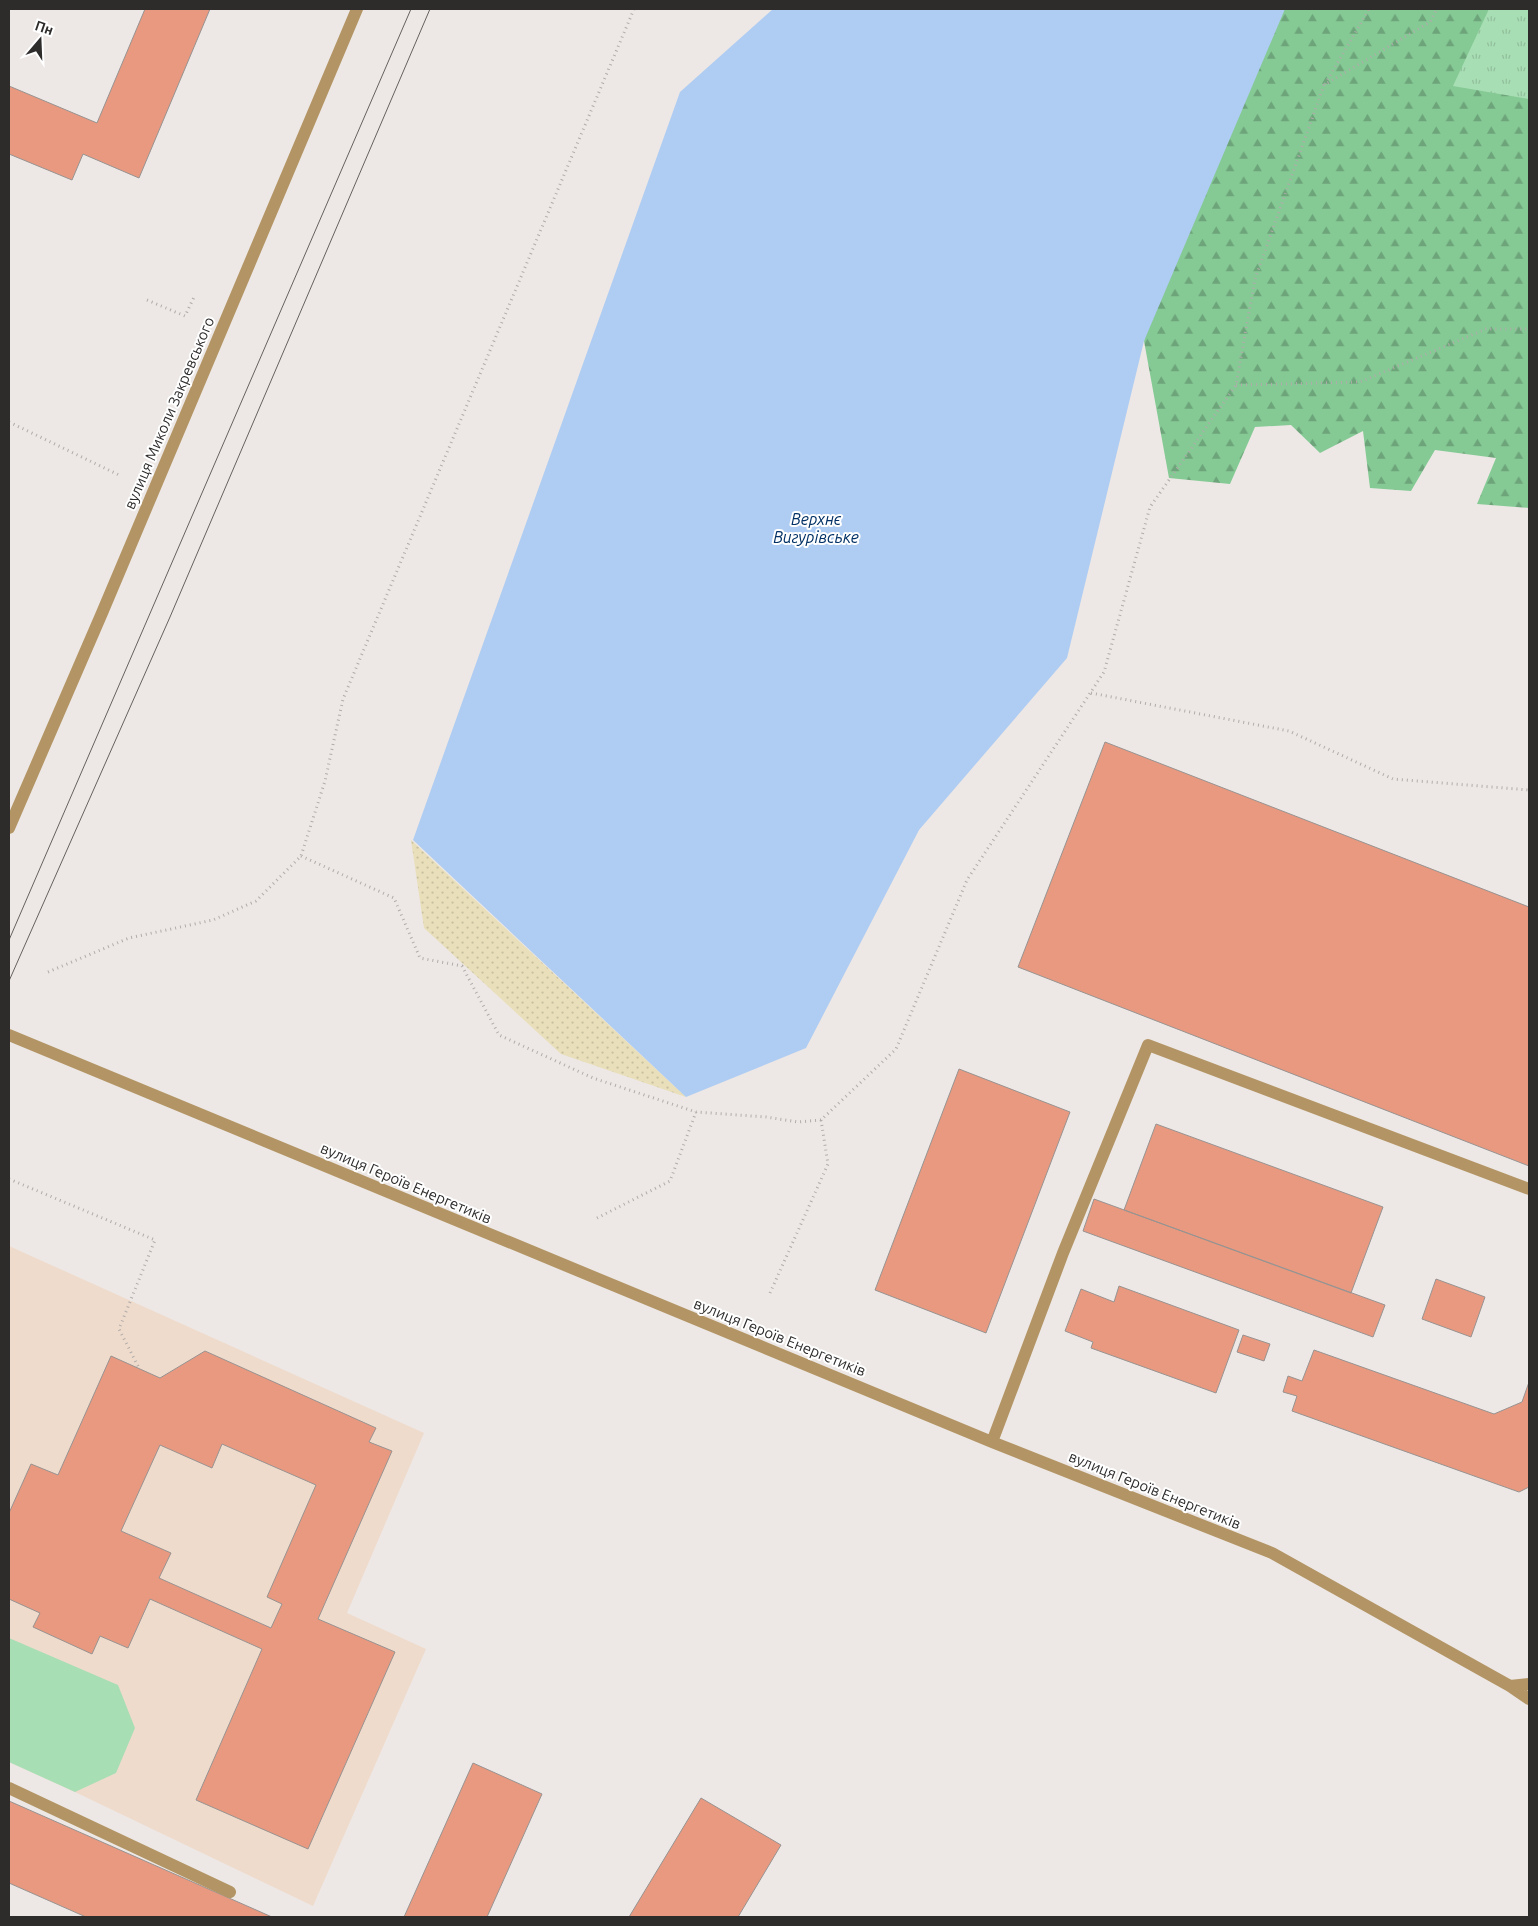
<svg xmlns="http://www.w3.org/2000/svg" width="1538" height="1926" viewBox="0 0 1538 1926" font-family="Ubuntu,sans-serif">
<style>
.education{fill:#efdbcc}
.grass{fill:url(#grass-tufts)}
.forest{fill:url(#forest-firs)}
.sand{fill:url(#sand-dots)}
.pitch{fill:#a8deb4}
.water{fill:#afccf2}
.building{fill:#e8997f;stroke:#989391;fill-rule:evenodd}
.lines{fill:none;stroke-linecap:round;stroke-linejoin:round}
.path{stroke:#b0acaa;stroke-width:3;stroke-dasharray:1 4;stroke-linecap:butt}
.minor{stroke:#b39565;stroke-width:12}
.tram{stroke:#646160;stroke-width:1}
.labels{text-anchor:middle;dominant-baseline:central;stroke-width:4;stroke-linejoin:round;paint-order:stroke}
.street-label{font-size:15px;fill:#2e2c2b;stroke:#fff}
.water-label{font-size:16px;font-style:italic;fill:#003065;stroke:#fff}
</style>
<defs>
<pattern id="grass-tufts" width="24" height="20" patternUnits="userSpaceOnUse" patternTransform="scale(1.25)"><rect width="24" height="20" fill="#a8deb4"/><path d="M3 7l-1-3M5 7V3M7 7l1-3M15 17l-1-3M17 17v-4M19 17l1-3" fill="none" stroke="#91bf9b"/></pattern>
<pattern id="forest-firs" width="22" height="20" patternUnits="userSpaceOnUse" patternTransform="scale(1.25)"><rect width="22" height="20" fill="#85ca95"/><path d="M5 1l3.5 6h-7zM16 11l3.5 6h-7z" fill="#6da47a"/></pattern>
<pattern id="sand-dots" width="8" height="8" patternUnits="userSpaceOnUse" patternTransform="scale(1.25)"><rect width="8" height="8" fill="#e9dfba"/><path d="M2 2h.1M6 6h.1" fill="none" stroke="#c8c0a0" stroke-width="1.8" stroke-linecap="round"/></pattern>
</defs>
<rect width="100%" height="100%" fill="#ede8e5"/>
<path class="education" d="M 9,1246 L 424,1433 L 347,1613 L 426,1649 L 313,1906 L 75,1792 L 9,1762 Z"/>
<path class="grass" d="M 1473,9 L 1529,9 L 1529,245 L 1353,224 Z"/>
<path class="forest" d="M 1232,9 L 1489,9 L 1453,86 L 1529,99 L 1529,508 L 1477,504 L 1496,458 L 1435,450 L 1411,491 L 1370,488 L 1363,431 L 1320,453 L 1291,425 L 1255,427 L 1230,484 L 1169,478 L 1144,341 L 1216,39 Z"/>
<path class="sand" d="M 411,840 L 686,1097 L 561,1054 L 424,928 Z"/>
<path class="pitch" d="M 9,1638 L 118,1685 L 135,1728 L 116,1773 L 75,1792 L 9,1762 Z"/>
<path class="water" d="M 773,9 L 1285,9 L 1144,341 L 1067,658 L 919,830 L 806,1048 L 686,1097 L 413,840 L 680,92 Z"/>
<path class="building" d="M 145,9 L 210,9 L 139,178 L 83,154 L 72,180 L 9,154 L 9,86 L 97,123 Z
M 1105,742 L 1529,907 L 1529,1166 L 1018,967 Z
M 959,1069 L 1070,1112 L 986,1333 L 875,1290 Z
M 1156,1124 L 1383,1207 L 1351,1293 L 1124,1210 Z
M 1094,1199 L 1385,1305 L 1373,1337 L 1083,1231 Z
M 1436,1279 L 1485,1297 L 1471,1337 L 1422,1319 Z
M 1119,1286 L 1239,1330 L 1216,1393 L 1091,1348 L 1093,1342 L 1065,1331 L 1081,1289 L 1114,1302 Z
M 1243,1335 L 1270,1344 L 1264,1361 L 1237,1352 Z
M 1314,1350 L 1494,1414 L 1522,1402 L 1529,1382 L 1529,1487 L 1519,1492 L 1292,1411 L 1297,1396 L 1283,1392 L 1288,1376 L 1302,1381 Z
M 205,1351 L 376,1428 L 369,1442 L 392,1451 L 318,1619 L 395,1652 L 308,1849 L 196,1800 L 262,1649 L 150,1599 L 128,1648 L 100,1636 L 92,1654 L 33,1627 L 40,1613 L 9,1599 L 9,1513 L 31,1464 L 58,1475 L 111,1356 L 160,1378 ZM 222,1444 L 316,1485 L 267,1597 L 282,1604 L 271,1628 L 159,1578 L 171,1553 L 121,1531 L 160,1445 L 212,1468 Z
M 473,1763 L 542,1794 L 487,1917 L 404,1917 Z
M 701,1798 L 781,1845 L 738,1917 L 629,1917 Z
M 9,1801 L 272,1917 L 86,1917 L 9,1883 Z"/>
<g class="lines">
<path class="path" d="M 1325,84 L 1369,9
M 147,300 L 185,316 L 195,295
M 1236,385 L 1360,382 L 1486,329 L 1529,329
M 9,422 L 119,475
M 1091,693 L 1289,731 L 1393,779 L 1529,790
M 301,856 L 394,898 L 420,958 L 462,966 L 499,1035 L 593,1078 L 696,1112 L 766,1117 L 798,1122 L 821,1120 L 896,1049 L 967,880 L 1104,672 L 1150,507 L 1236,385 L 1255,279 L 1324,85 L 1430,22 L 1437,9
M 48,972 L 129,938 L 213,920 L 256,901 L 301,856 L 325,781 L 343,699 L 634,9
M 9,1179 L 155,1240 L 119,1329 L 139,1368
M 597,1218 L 670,1181 L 696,1112
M 770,1293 L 828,1164 L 821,1120"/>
<path class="minor" d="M 9,828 L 102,613 L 357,9
M 9,1035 L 992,1442 L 1272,1553 L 1510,1686 L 1529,1684
M 992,1442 L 1063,1253 L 1148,1045 L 1529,1189
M 1510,1686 L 1529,1699
M 9,1788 L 230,1892"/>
<path class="tram" d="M 9,940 L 411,9
M 9,981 L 170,617 L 430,9"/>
</g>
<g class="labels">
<g class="street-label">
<text transform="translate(169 413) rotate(-67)">вулиця Миколи Закревського</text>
<text transform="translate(406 1183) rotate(23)">вулиця Героїв Енергетиків</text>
<text transform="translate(780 1337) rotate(22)">вулиця Героїв Енергетиків</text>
<text transform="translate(1155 1490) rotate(22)">вулиця Героїв Енергетиків</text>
</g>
<g class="water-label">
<text x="816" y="519">Верхнє<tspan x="816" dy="18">Вигурівське</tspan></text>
</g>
</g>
<rect width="1538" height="1926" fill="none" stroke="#2e2c2b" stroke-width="20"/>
<g transform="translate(40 40) rotate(19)" stroke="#ffffff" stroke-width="4" paint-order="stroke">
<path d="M0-4L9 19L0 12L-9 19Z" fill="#2e2c2b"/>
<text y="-8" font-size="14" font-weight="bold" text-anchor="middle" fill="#2e2c2b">Пн</text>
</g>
</svg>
